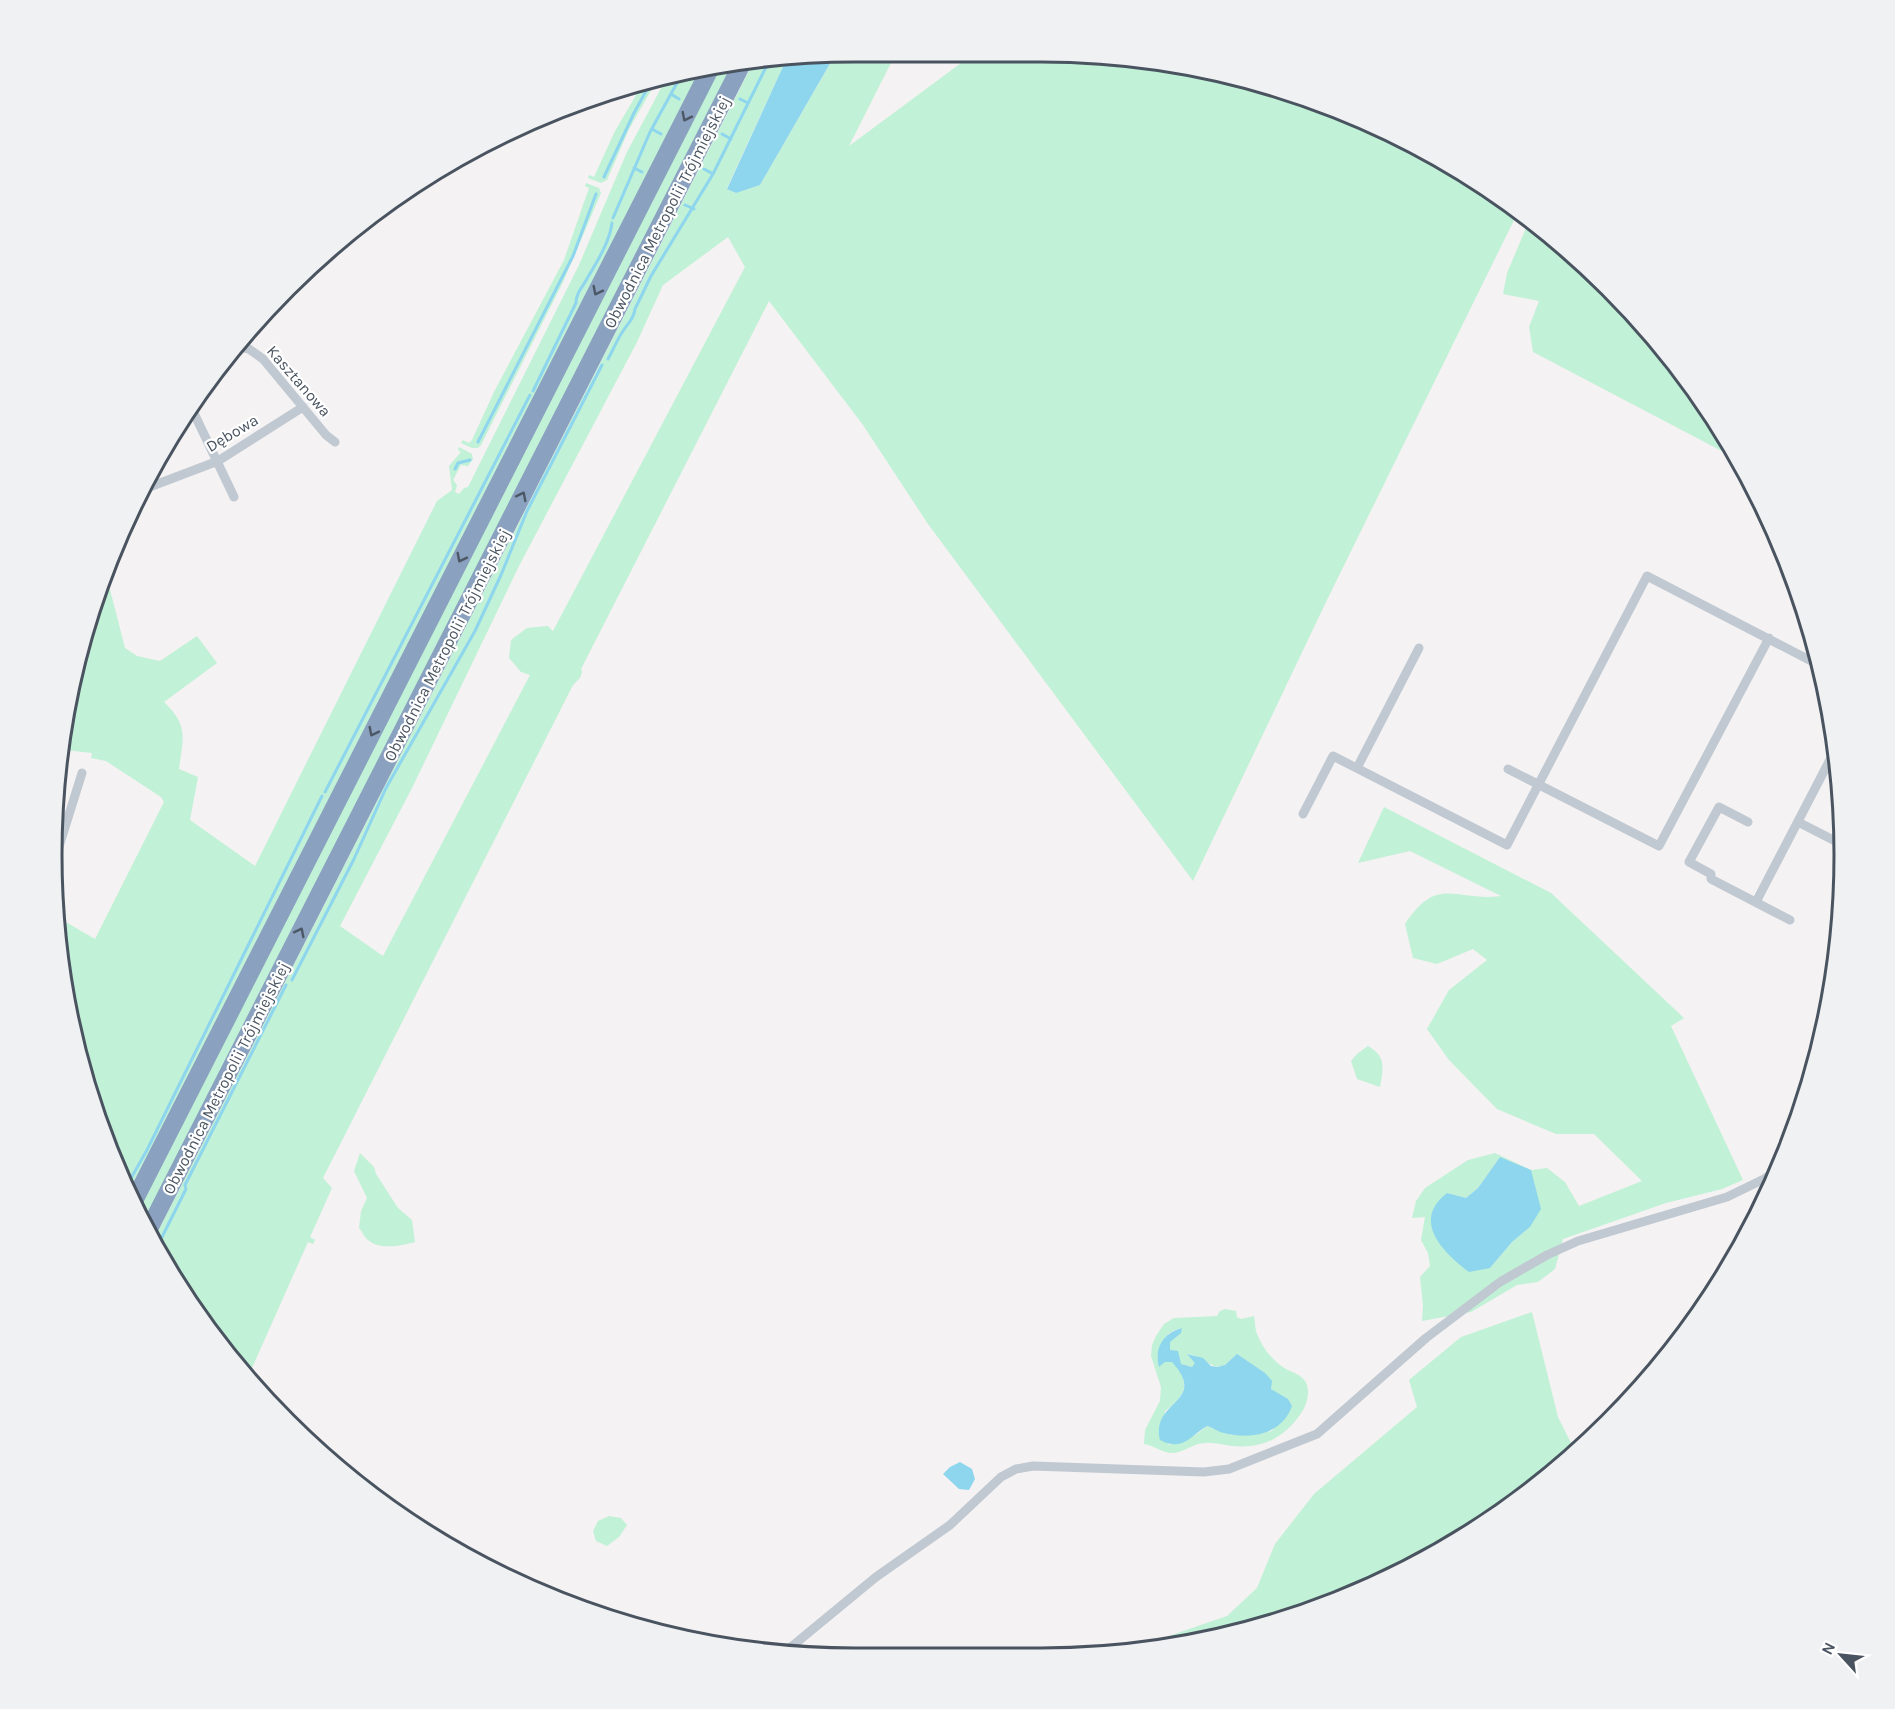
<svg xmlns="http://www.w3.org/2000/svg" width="1895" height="1709" viewBox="0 0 1895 1709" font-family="Karla,sans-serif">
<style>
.green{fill:#c1f1d6;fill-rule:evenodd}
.water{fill:#8ed5ee}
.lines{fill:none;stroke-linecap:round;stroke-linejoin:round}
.stream{stroke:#8ed5ee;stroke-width:3}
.street{stroke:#c0c8d1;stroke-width:9}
.highway{stroke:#8aa1c0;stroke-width:18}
.oneway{stroke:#4c5865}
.labels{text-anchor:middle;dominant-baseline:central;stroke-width:4.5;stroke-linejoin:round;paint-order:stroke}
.street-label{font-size:16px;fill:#495460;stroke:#fff}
.rim{fill:none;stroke:#495460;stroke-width:3}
</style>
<rect width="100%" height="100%" fill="#f4f2f2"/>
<path class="green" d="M 855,51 L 897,51 L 849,146 L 976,52 L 1093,53 L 1198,67 L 1348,112 L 1487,186 L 1518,212 L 1325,604 L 1193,881 L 928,524 L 863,425 L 769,301 L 581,669 L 582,672 L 580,678 L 573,685 L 323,1178 L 332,1188 L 310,1237 L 315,1240 L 313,1244 L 308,1242 L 248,1377 L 217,1343 L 155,1237 L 754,61 L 787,58 L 727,188 L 735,193 L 760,185 L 836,53 ZM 728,237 L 745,267 L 553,631 L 548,626 L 527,628 L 511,640 L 509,658 L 521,672 L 530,675 L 383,956 L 340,926 L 412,788 L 519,566 L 637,342 L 663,285 Z
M 737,63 L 147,1223 L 138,1207 L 720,64 Z
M 703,66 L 130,1193 L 112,1162 L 67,1012 L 57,917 L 95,939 L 164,802 L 161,797 L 106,761 L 91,758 L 92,753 L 65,750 L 78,647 L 106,574 L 125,648 L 137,656 L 160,661 L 197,636 L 217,663 L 164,702 C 189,726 183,738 179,769 L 198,777 L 190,820 L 255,866 L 437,501 L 452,490 L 449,466 L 461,452 L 458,450 L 459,447 L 472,454 L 473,459 L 468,466 L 461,465 L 453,480 L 457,485 L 455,492 L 459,494 L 464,488 L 468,487 L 579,265 L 627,152 L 667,77 Z
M 657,80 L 629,129 L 607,180 L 601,183 L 588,178 L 589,175 L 594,177 L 615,131 L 642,85 Z
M 586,183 L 599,188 L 601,193 L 563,282 L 481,445 L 478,448 L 472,448 L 461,443 L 463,440 L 469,443 L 472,440 L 494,392 L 564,260 L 589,188 L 585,186 Z
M 1529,221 L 1608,286 L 1708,408 L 1735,458 L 1533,352 L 1529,327 L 1539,301 L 1503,294 L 1507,273 Z
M 1384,807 L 1551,893 L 1684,1018 L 1671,1026 L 1743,1180 L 1722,1189 L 1666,1203 L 1563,1239 L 1555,1269 L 1538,1282 L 1517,1285 L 1471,1312 L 1422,1321 L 1423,1305 L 1420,1277 L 1430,1266 L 1428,1253 L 1421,1240 L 1425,1217 L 1412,1218 L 1416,1201 L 1425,1188 L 1468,1160 L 1495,1153 L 1531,1170 L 1547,1168 L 1565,1182 L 1579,1206 L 1642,1181 L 1594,1134 L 1556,1134 L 1497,1109 L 1449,1060 L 1427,1029 L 1449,990 L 1487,960 L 1473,949 L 1437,964 L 1413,958 L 1405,924 C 1438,874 1455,902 1501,896 L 1410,851 L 1358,863 ZM 1500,1157 L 1530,1227 L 1512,1242 L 1490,1268 L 1447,1193 L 1466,1198 L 1478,1188 Z
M 1368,1046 C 1387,1057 1383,1068 1380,1087 L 1357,1079 L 1351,1061 L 1357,1054 Z
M 360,1153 L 374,1167 L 376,1174 L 398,1208 L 412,1220 L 415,1242 C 401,1246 379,1250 368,1240 C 364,1237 362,1231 359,1228 L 361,1211 L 367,1198 L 354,1171 Z
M 1225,1309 L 1236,1311 L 1237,1317 L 1241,1319 L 1254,1316 C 1255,1321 1255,1329 1257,1334 C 1262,1347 1273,1362 1286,1369 C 1292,1372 1301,1375 1305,1381 C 1311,1390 1307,1404 1302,1412 C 1285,1437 1264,1449 1232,1446 C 1223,1445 1214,1442 1205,1443 C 1193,1443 1182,1454 1170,1453 C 1161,1452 1153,1445 1144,1444 L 1145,1430 L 1160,1401 L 1161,1387 L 1151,1356 L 1152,1345 L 1156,1336 L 1164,1324 L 1174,1318 L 1217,1316 L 1220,1311 ZM 1181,1328 L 1170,1342 L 1170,1350 L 1174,1352 L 1181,1364 L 1192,1367 L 1196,1363 L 1188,1354 C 1201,1355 1214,1372 1225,1365 C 1228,1363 1230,1360 1233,1358 L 1279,1395 L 1288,1399 L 1272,1431 L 1244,1435 L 1232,1435 L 1207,1426 L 1197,1434 L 1169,1445 L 1165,1411 C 1187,1395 1191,1383 1172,1361 L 1165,1362 L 1160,1366 C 1162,1347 1159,1334 1181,1328 Z
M 1532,1312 L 1558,1417 L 1575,1451 L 1487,1522 L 1348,1597 L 1198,1642 L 1143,1648 L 1157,1640 L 1227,1616 L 1257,1588 L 1275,1544 L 1314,1494 L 1417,1407 L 1409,1380 L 1461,1337 Z
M 609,1516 L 621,1518 L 627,1525 L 619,1537 L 607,1546 L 596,1541 L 593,1531 L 598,1521 Z"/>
<path class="water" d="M 836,53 L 760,185 L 736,193 L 727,189 L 787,58 Z
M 1500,1157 L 1531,1170 L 1541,1209 L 1530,1227 L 1512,1242 L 1490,1268 L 1469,1272 C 1443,1252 1411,1221 1447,1193 L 1466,1198 L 1478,1188 Z
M 1182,1328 L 1181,1333 L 1170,1342 L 1170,1350 L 1178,1351 L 1181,1364 L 1192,1367 L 1195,1363 L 1187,1354 L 1203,1358 L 1211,1366 L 1218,1367 L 1225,1365 L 1237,1354 L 1265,1373 L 1272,1381 L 1271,1389 L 1288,1399 L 1292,1406 C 1282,1434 1252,1440 1224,1433 C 1218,1432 1214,1428 1207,1426 C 1190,1436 1183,1452 1160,1440 C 1150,1400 1209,1403 1172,1362 L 1165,1362 L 1159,1367 C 1154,1348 1163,1333 1182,1328 Z
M 960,1462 L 972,1469 L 975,1479 L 969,1490 L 959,1489 L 943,1474 L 950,1467 Z"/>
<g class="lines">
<path class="stream" d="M 757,64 L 766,68
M 671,94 L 679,99
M 740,99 L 748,103
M 652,129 L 661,134
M 722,134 L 731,139
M 634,168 L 642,172
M 704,169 L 713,174
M 604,177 L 634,113 L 651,82
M 685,205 L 694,209
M 613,218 L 650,132 L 683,72
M 608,359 C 613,350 617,340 623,331 C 628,323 634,319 635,309 L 651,276 L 713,174 L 770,59
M 533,391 L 576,303 C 576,292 583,287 588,277 C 597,262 610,241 612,223
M 478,442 L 573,256 L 596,194
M 455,469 L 458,463 L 470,460
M 325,792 L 530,395
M 292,980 L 354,859 L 386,788 L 475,631 L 501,575 L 527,511 L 602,365
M 126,1187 L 147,1150 L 322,796
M 159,1243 L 186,1189 L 185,1185 L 286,985"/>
<path class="street" d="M 236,346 L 249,349 L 263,359 L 326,435 L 335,442
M 191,407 L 234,497
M 139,491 L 218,461 L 303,407
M 1357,768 L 1419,648
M 1508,769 L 1659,846 L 1769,638
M 1303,814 L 1333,756 L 1507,845 L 1647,576 L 1819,665
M 1748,822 L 1719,807 L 1689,862 L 1711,874 L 1711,879 L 1790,920
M 1798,822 L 1843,845
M 52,869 L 82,773
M 1756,902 L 1834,752
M 785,1652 L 876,1577 L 950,1525 L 1001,1477 L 1016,1469 L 1033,1466 L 1204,1472 L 1229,1469 L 1317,1434 L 1426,1338 L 1500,1282 L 1547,1255 L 1578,1241 L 1727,1197 L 1764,1179 L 1779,1169"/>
<path class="highway" d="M 134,1201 L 712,65
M 150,1227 L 743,62"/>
</g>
<defs><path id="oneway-chevron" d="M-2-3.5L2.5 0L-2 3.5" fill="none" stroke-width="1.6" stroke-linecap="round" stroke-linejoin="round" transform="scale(1.5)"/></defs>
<g class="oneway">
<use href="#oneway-chevron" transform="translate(686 117) rotate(117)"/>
<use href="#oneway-chevron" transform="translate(597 291) rotate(117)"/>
<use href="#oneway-chevron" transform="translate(522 496) rotate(-63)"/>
<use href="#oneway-chevron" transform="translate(461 558) rotate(117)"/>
<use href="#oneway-chevron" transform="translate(373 732) rotate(117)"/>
<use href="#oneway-chevron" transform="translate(300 932) rotate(-63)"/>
</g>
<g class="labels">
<g class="street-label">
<text transform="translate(667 212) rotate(-63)">Obwodnica Metropolii Trójmiejskiej</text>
<text transform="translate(299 381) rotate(49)">Kasztanowa</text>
<text transform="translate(232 433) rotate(-31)">Dębowa</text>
<text transform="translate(447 645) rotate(-63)">Obwodnica Metropolii Trójmiejskiej</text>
<text transform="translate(226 1078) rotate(-63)">Obwodnica Metropolii Trójmiejskiej</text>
</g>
</g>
<path d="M0 0H1895V1709H0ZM855 62H1041A793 793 0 0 1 1834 855V855A793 793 0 0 1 1041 1648H855A793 793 0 0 1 62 855V855A793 793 0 0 1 855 62Z" fill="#f0f1f2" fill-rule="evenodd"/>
<path class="rim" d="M855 62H1041A793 793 0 0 1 1834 855V855A793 793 0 0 1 1041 1648H855A793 793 0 0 1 62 855V855A793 793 0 0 1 855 62Z"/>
<g transform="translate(1841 1655) rotate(297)" stroke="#ffffff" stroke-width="4.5" paint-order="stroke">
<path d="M0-4.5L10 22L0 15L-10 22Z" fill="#495460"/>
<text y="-9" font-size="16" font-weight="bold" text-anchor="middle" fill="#495460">N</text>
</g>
</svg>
